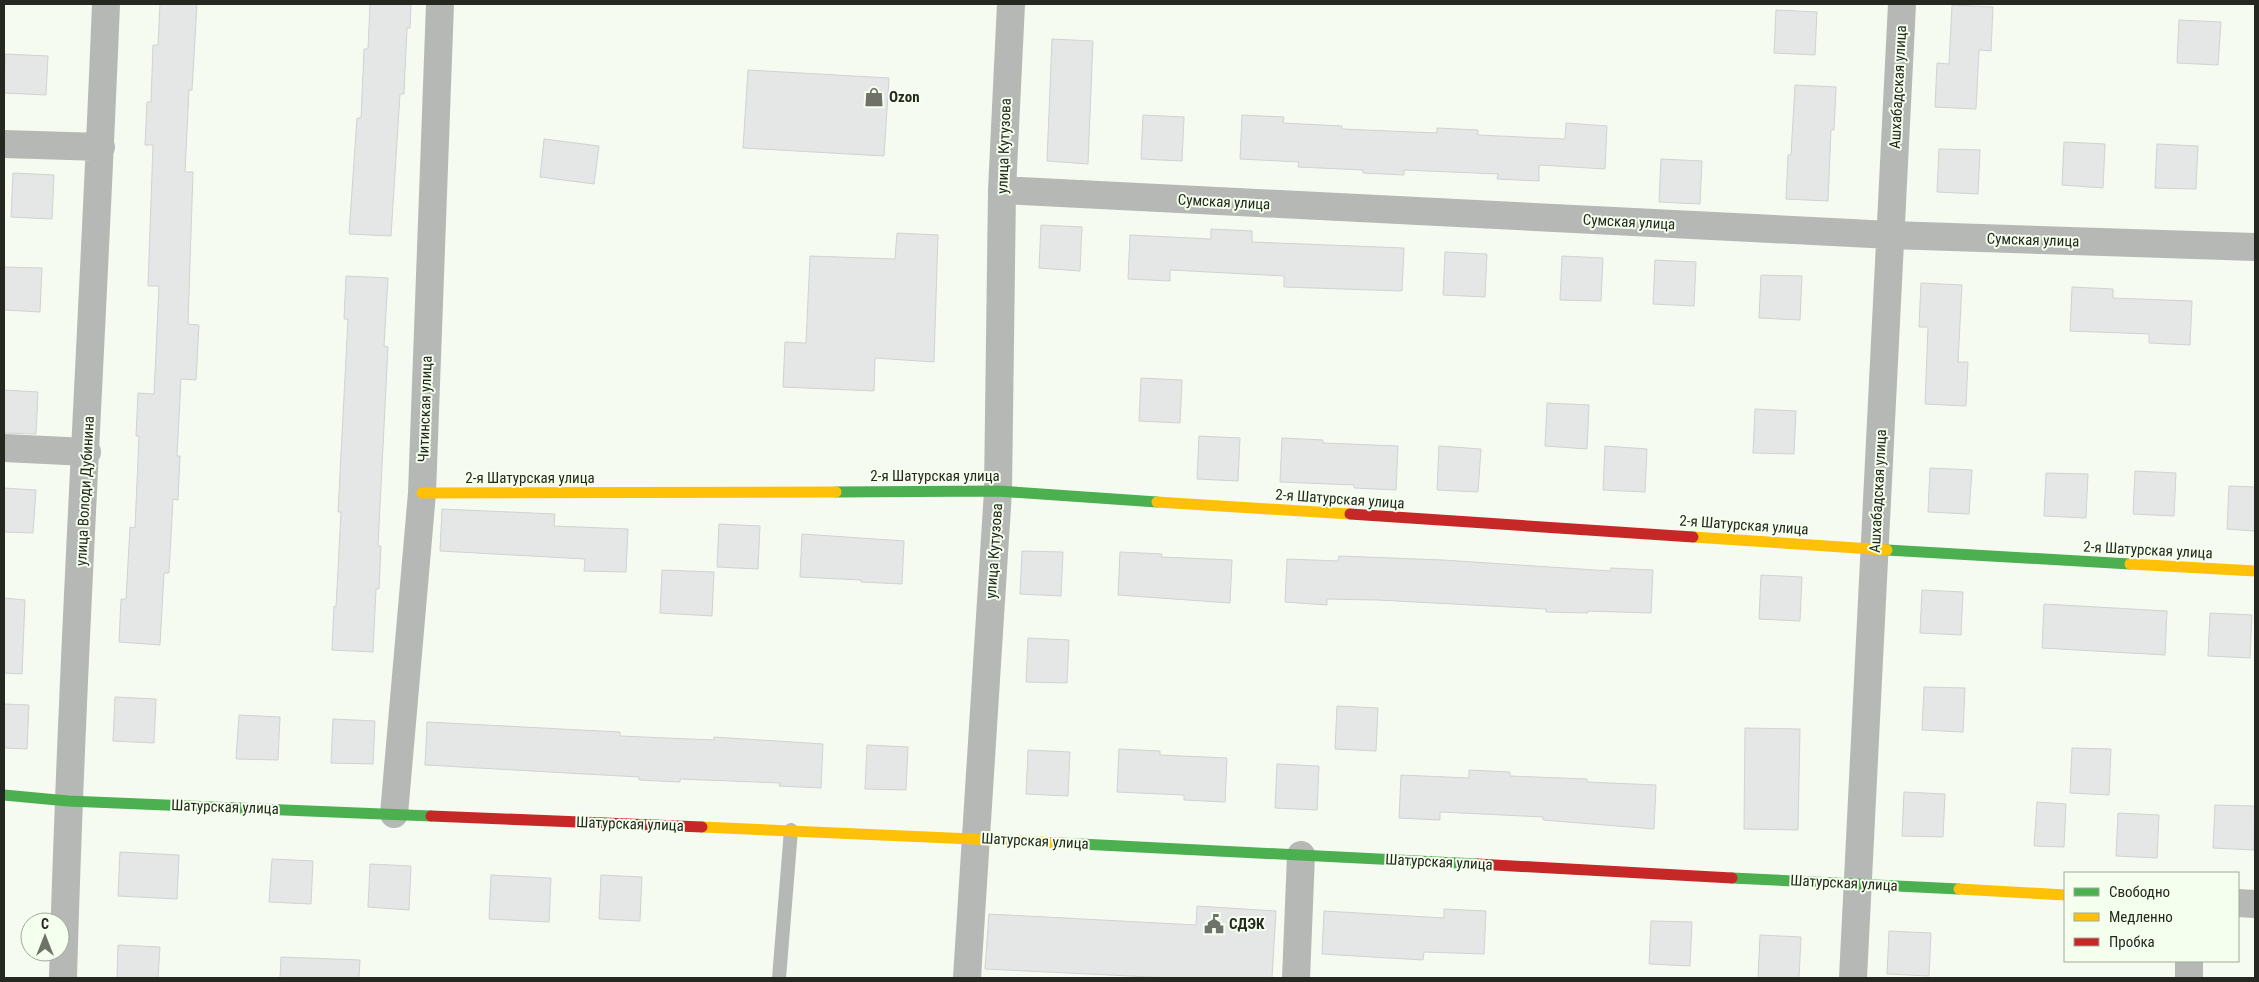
<svg xmlns="http://www.w3.org/2000/svg" width="2259" height="982" viewBox="0 0 2259 982" font-family="'Roboto Condensed',sans-serif">
<style>
.building{fill:#e5e6e6;stroke:#d1d2d2}
.lines{fill:none;stroke-linecap:round;stroke-linejoin:round}
.lane{stroke:#b5b8b4;stroke-width:14}
.street{stroke:#b5b8b4;stroke-width:28}
.fast{stroke:#4caf50;stroke-width:11}
.slow{stroke:#ffc107;stroke-width:11}
.jam{stroke:#c62828;stroke-width:11}
.labels{text-anchor:middle;dominant-baseline:central;stroke-width:4;stroke-linejoin:round;paint-order:stroke}
.street-label{font-size:15px;fill:#242820;stroke:#f5ffed}
.poi-label{font-size:15px;font-weight:bold;fill:#242820;stroke:#f5ffed;text-anchor:start}
</style>
<rect width="100%" height="100%" fill="#f6fbf1"/>
<path class="building" d="M 160,4 L 197,4 L 192,90 L 189,90 L 185,172 L 193,172 L 188,324 L 199,325 L 196,380 L 181,379 L 177,456 L 180,456 L 178,500 L 173,499 L 169,573 L 164,573 L 160,645 L 119,642 L 121,599 L 126,599 L 130,527 L 135,528 L 139,436 L 136,436 L 138,393 L 154,394 L 159,286 L 148,286 L 153,145 L 145,145 L 147,102 L 151,102 L 153,45 L 158,45 Z
M 370,4 L 411,4 L 410,28 L 407,28 L 404,94 L 400,94 L 391,236 L 349,234 L 357,118 L 361,118 L 364,49 L 368,49 Z
M 1952,5 L 1993,7 L 1991,51 L 1979,50 L 1976,109 L 1935,107 L 1937,63 L 1949,64 Z
M 1776,10 L 1817,12 L 1815,55 L 1774,53 Z
M 2179,20 L 2221,22 L 2218,65 L 2177,63 Z
M 1052,39 L 1093,41 L 1088,164 L 1047,161 Z
M 5,54 L 48,56 L 46,95 L 4,93 Z
M 748,70 L 889,78 L 884,156 L 743,148 Z
M 1795,85 L 1836,87 L 1834,130 L 1831,130 L 1828,201 L 1786,199 L 1788,155 L 1791,155 Z
M 1143,115 L 1184,117 L 1182,161 L 1141,159 Z
M 1242,115 L 1284,117 L 1283,123 L 1342,126 L 1342,129 L 1437,133 L 1437,128 L 1478,130 L 1478,135 L 1565,139 L 1566,123 L 1607,126 L 1605,169 L 1539,165 L 1539,181 L 1497,179 L 1498,174 L 1404,170 L 1404,175 L 1363,173 L 1363,170 L 1298,167 L 1299,162 L 1240,159 Z
M 544,139 L 599,146 L 594,184 L 540,177 Z
M 2064,142 L 2105,144 L 2103,188 L 2062,185 Z
M 2157,144 L 2198,146 L 2196,189 L 2155,188 Z
M 1939,149 L 1980,150 L 1978,194 L 1937,192 Z
M 1661,159 L 1702,161 L 1700,204 L 1659,202 Z
M 13,173 L 54,175 L 52,219 L 11,217 Z
M 1041,225 L 1082,227 L 1080,271 L 1039,268 Z
M 1211,229 L 1252,231 L 1252,242 L 1404,248 L 1402,291 L 1284,287 L 1284,276 L 1170,270 L 1170,281 L 1128,279 L 1130,235 L 1211,239 Z
M 897,233 L 938,235 L 934,362 L 875,358 L 874,391 L 783,387 L 785,342 L 806,343 L 810,256 L 895,259 Z
M 1445,252 L 1487,254 L 1485,297 L 1443,295 Z
M 1562,256 L 1603,258 L 1601,301 L 1560,300 Z
M 1655,260 L 1696,262 L 1694,306 L 1653,304 Z
M 4,267 L 42,268 L 40,312 L 4,310 Z
M 1761,275 L 1802,276 L 1800,320 L 1759,318 Z
M 346,276 L 388,278 L 384,346 L 388,347 L 378,546 L 381,546 L 379,589 L 376,589 L 373,652 L 332,650 L 334,606 L 336,607 L 341,512 L 338,512 L 348,319 L 344,319 Z
M 1921,283 L 1962,285 L 1958,362 L 1968,362 L 1966,406 L 1925,404 L 1928,327 L 1919,327 Z
M 2072,287 L 2113,289 L 2113,298 L 2192,301 L 2190,345 L 2149,343 L 2149,334 L 2070,331 Z
M 1141,378 L 1182,380 L 1180,423 L 1139,421 Z
M 4,390 L 38,392 L 36,434 L 4,433 Z
M 1547,403 L 1589,405 L 1587,449 L 1545,446 Z
M 1755,409 L 1796,411 L 1794,454 L 1753,453 Z
M 1199,436 L 1240,438 L 1238,481 L 1197,479 Z
M 1282,438 L 1323,440 L 1323,443 L 1398,446 L 1396,490 L 1354,488 L 1354,485 L 1280,482 Z
M 1439,446 L 1481,449 L 1478,492 L 1437,490 Z
M 1605,446 L 1647,449 L 1645,492 L 1603,490 Z
M 1930,468 L 1972,470 L 1969,514 L 1928,512 Z
M 2135,471 L 2176,473 L 2174,516 L 2133,514 Z
M 2046,473 L 2088,474 L 2086,518 L 2044,516 Z
M 2229,486 L 2255,487 L 2255,531 L 2227,529 Z
M 4,488 L 36,490 L 33,533 L 4,532 Z
M 442,509 L 555,514 L 554,526 L 628,529 L 626,572 L 584,571 L 585,559 L 440,551 Z
M 719,524 L 760,526 L 758,569 L 717,567 Z
M 802,534 L 904,541 L 902,584 L 861,582 L 861,580 L 800,577 Z
M 1022,551 L 1063,552 L 1061,596 L 1020,594 Z
M 1120,552 L 1162,554 L 1161,557 L 1232,560 L 1230,603 L 1118,595 Z
M 1339,556 L 1443,560 L 1611,571 L 1611,568 L 1653,570 L 1651,613 L 1588,611 L 1588,613 L 1546,612 L 1546,609 L 1378,600 L 1327,599 L 1327,605 L 1285,602 L 1287,559 L 1338,561 Z
M 662,570 L 714,572 L 712,616 L 660,613 Z
M 1761,575 L 1802,577 L 1800,621 L 1759,619 Z
M 1922,590 L 1963,592 L 1961,635 L 1920,633 Z
M 4,598 L 25,600 L 22,674 L 4,673 Z
M 2044,604 L 2167,611 L 2165,655 L 2042,648 Z
M 2210,613 L 2252,615 L 2250,658 L 2208,656 Z
M 1028,638 L 1069,640 L 1067,683 L 1026,682 Z
M 1924,687 L 1965,688 L 1963,732 L 1922,730 Z
M 115,697 L 156,699 L 154,743 L 113,741 Z
M 4,704 L 29,705 L 27,749 L 4,748 Z
M 1337,706 L 1378,708 L 1376,751 L 1335,749 Z
M 239,715 L 280,717 L 278,760 L 236,759 Z
M 333,719 L 375,721 L 373,764 L 331,763 Z
M 427,722 L 620,732 L 620,736 L 714,740 L 714,737 L 823,744 L 821,788 L 779,786 L 780,783 L 680,779 L 680,782 L 639,780 L 639,777 L 425,765 Z
M 1745,728 L 1800,729 L 1798,830 L 1744,829 Z
M 867,745 L 908,747 L 906,790 L 865,789 Z
M 2072,748 L 2111,749 L 2109,795 L 2070,793 Z
M 1119,749 L 1160,751 L 1160,755 L 1227,758 L 1225,802 L 1184,800 L 1184,795 L 1117,792 Z
M 1028,750 L 1070,752 L 1068,796 L 1026,794 Z
M 1277,764 L 1319,766 L 1317,810 L 1275,808 Z
M 1469,770 L 1510,772 L 1510,776 L 1587,779 L 1587,782 L 1656,785 L 1654,829 L 1543,820 L 1543,817 L 1440,812 L 1440,820 L 1399,818 L 1401,775 L 1469,778 Z
M 1904,792 L 1945,794 L 1943,837 L 1902,836 Z
M 2037,802 L 2066,804 L 2064,847 L 2034,846 Z
M 2215,805 L 2255,806 L 2254,850 L 2213,848 Z
M 2118,813 L 2159,815 L 2157,858 L 2116,856 Z
M 120,852 L 179,855 L 177,899 L 118,896 Z
M 272,859 L 313,861 L 311,904 L 269,902 Z
M 370,864 L 411,866 L 409,910 L 368,907 Z
M 491,875 L 551,878 L 549,922 L 489,919 Z
M 601,875 L 642,877 L 640,921 L 599,919 Z
M 1197,906 L 1276,911 L 1272,978 L 1171,978 L 985,969 L 989,914 L 1196,925 Z
M 1444,909 L 1486,911 L 1484,954 L 1424,952 L 1423,960 L 1322,954 L 1324,911 L 1444,918 Z
M 1651,921 L 1692,922 L 1690,966 L 1649,964 Z
M 1889,931 L 1931,933 L 1929,976 L 1887,974 Z
M 1760,935 L 1801,937 L 1799,978 L 1758,978 Z
M 118,945 L 160,947 L 158,978 L 117,978 Z
M 281,957 L 360,960 L 359,978 L 280,978 Z"/>
<g class="lines">
<path class="lane" d="M 779,978 L 791,830"/>
<path class="street" d="M 4,144 L 101,147
M 1002,190 L 1891,235 L 2255,247
M 4,448 L 87,452
M 394,814 L 422,493 L 440,4
M 2238,903 L 2255,904
M 63,978 C 72,653 93,329 106,4
M 967,978 L 998,491 L 1002,190 L 1011,4
M 1296,978 L 1301,855
M 1853,978 L 1902,4
M 2189,978 L 2189,961"/>
<path class="fast" d="M 836,492 L 998,491 L 1157,502
M 1887,550 L 2130,564
M 4,795 L 68,801 L 431,816
M 1061,843 L 1477,864
M 1732,878 L 1959,889"/>
<path class="slow" d="M 422,493 L 836,492
M 1157,502 L 1350,514
M 1693,537 L 1887,550
M 2130,564 L 2255,571
M 702,827 L 1061,843
M 1959,889 L 2065,895"/>
<path class="jam" d="M 1350,514 L 1693,537
M 431,816 L 702,827
M 1477,864 L 1732,878"/>
</g>
<defs>
<symbol id="shop-bare" viewBox="-9 -9 18 18"><path d="M-5-2.5h2.3a2.7 3.5 0 0 1 5.4 0H5L5.5 6h-11ZM-1.5-2.5h3a1.5 2.3 0 0 0-3 0Z" fill="#6e7269" stroke="#f5ffed" stroke-width="2.5" paint-order="stroke"/></symbol>
<symbol id="civic-bare" viewBox="-9 -9 18 18"><path d="M-.6-6.5H3V-4.5H.6V-3L4-1V1h2V6H-6V1h2V-1L-.6-3ZM-1.2 2.5V6h2.4V2.5Z" fill="#6e7269" stroke="#f5ffed" stroke-width="2.5" paint-order="stroke"/></symbol>
</defs>
<g fill-rule="evenodd">
<use href="#shop-bare" x="860" y="83" width="28" height="28"/>
<use href="#civic-bare" x="1200" y="910" width="28" height="28"/>
</g>
<g class="labels">
<g class="street-label">
<text transform="translate(1898 87) rotate(-87)">Ашхабадская улица</text>
<text transform="translate(1004 146) rotate(-88)">улица Кутузова</text>
<text transform="translate(1224 202) rotate(3)">Сумская улица</text>
<text transform="translate(1629 222) rotate(3)">Сумская улица</text>
<text transform="translate(2033 240) rotate(2)">Сумская улица</text>
<text transform="translate(425 409) rotate(-88)">Читинская улица</text>
<text x="935" y="476">2-я Шатурская улица</text>
<text x="530" y="478">2-я Шатурская улица</text>
<text transform="translate(85 491) rotate(-87)">улица Володи Дубинина</text>
<text transform="translate(1878 491) rotate(-87)">Ашхабадская улица</text>
<text transform="translate(1340 499) rotate(4)">2-я Шатурская улица</text>
<text transform="translate(1744 525) rotate(4)">2-я Шатурская улица</text>
<text transform="translate(2148 550) rotate(3)">2-я Шатурская улица</text>
<text transform="translate(994 551) rotate(-86)">улица Кутузова</text>
<text transform="translate(225 807) rotate(2)">Шатурская улица</text>
<text transform="translate(630 824) rotate(2)">Шатурская улица</text>
<text transform="translate(1035 841) rotate(3)">Шатурская улица</text>
<text transform="translate(1439 862) rotate(3)">Шатурская улица</text>
<text transform="translate(1844 883) rotate(3)">Шатурская улица</text>
</g>
<g class="poi-label">
<text x="889" y="97">Ozon</text>
<text x="1229" y="924">СДЭК</text>
</g>
</g>
<rect width="2259" height="982" fill="none" stroke="#242820" stroke-width="10"/>
<rect x="2064" y="872" width="175" height="90" fill="#f5ffed" stroke="#a1a99b"/>
<rect x="2074" y="888" width="25" height="8" fill="#4caf50" stroke="#a1a99b"/>
<text x="2109" y="897" font-size="15" fill="#242820">Свободно</text>
<rect x="2074" y="913" width="25" height="8" fill="#ffc107" stroke="#a1a99b"/>
<text x="2109" y="922" font-size="15" fill="#242820">Медленно</text>
<rect x="2074" y="938" width="25" height="8" fill="#c62828" stroke="#a1a99b"/>
<text x="2109" y="947" font-size="15" fill="#242820">Пробка</text>
<g transform="translate(45 937)"><circle r="24" fill="#f5ffed" stroke="#a1a99b"/>
<path d="M0-4L9 19L0 12L-9 19Z" fill="#6e7269"/>
<text y="-8" font-size="14" font-weight="bold" text-anchor="middle" fill="#242820">С</text>
</g>
</svg>
